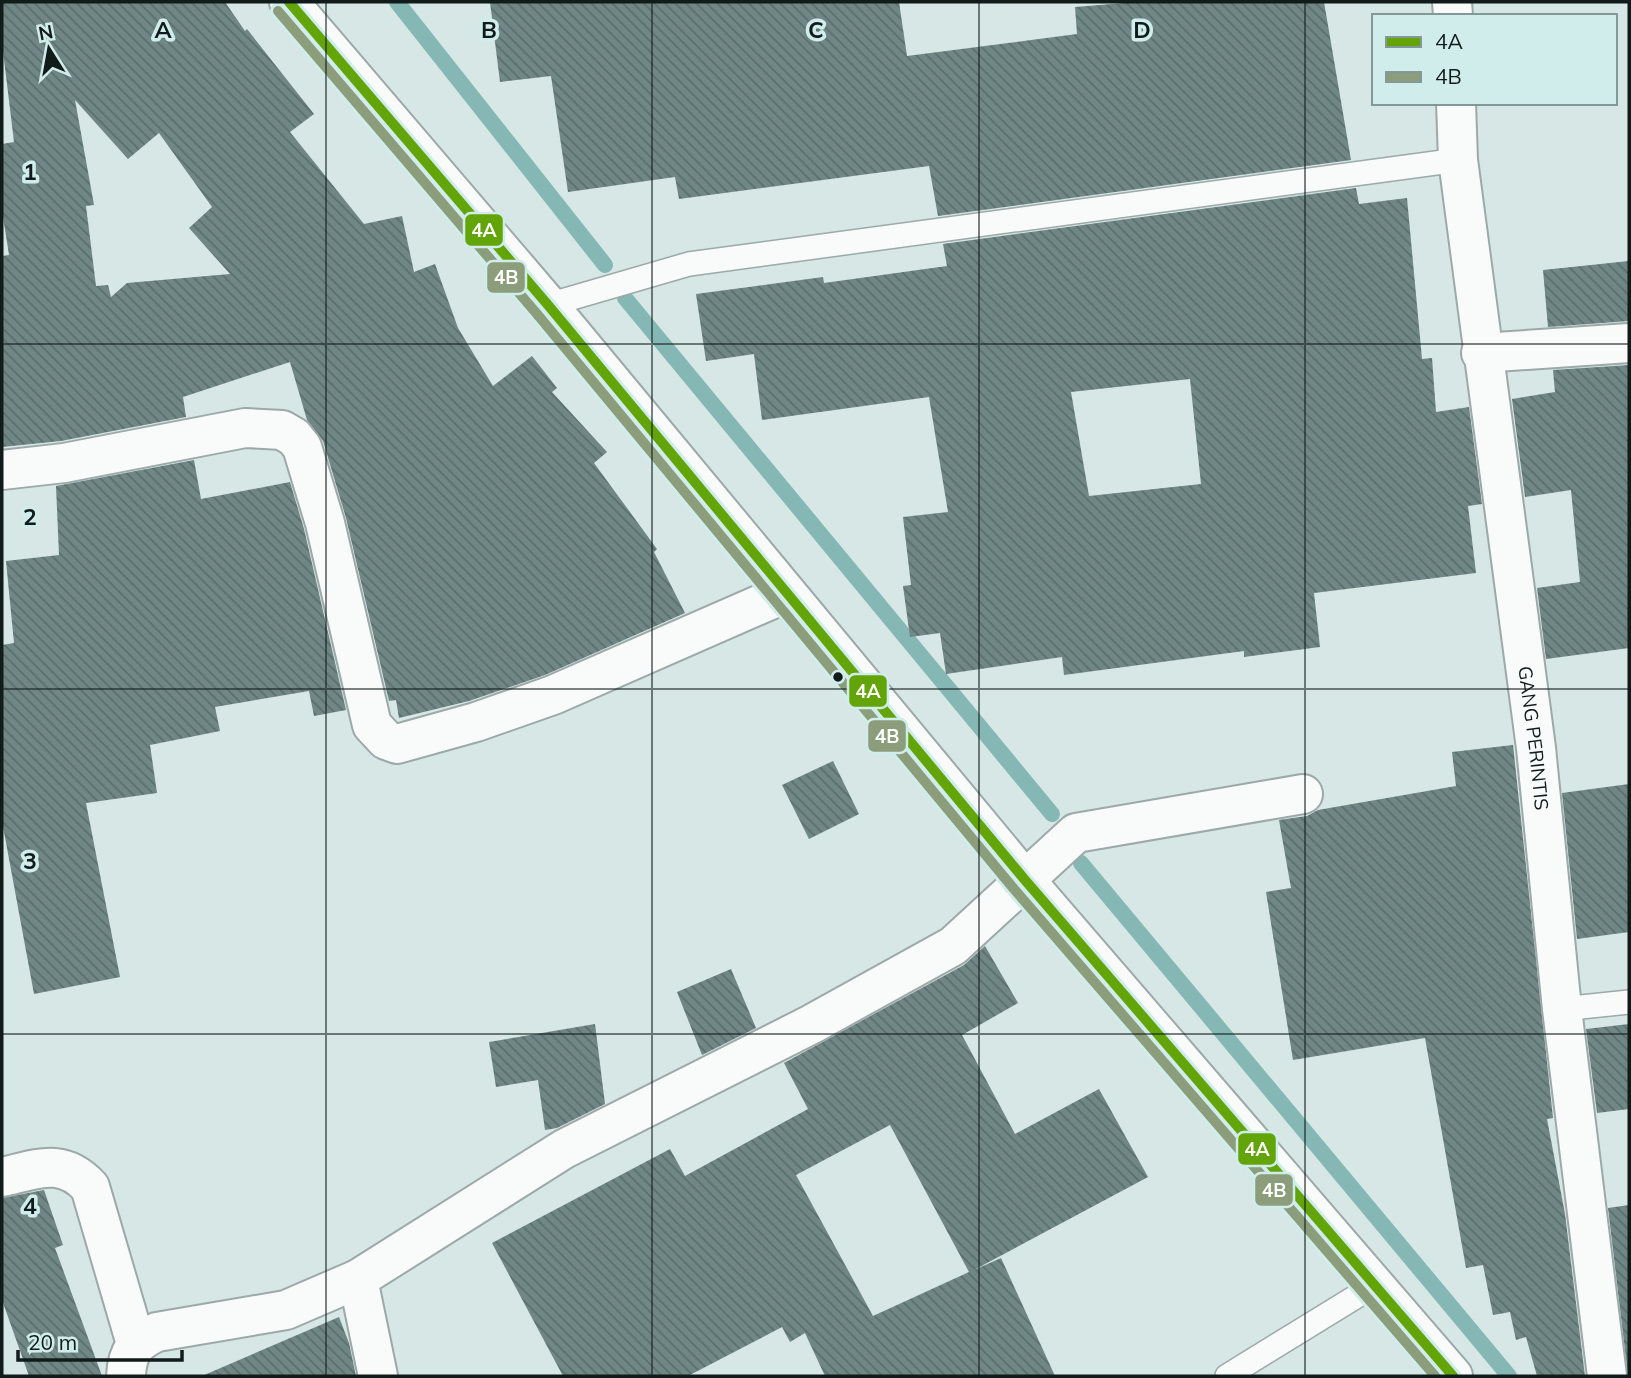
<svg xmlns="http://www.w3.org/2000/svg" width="1631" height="1378" viewBox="0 0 1631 1378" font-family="Mulish,sans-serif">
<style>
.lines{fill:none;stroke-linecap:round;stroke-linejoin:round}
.stream{stroke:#85b7b5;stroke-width:16}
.building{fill:url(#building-back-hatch);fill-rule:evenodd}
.lane-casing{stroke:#9ca9a8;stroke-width:26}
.street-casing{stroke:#9ca9a8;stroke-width:42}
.secondary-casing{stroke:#9ca9a8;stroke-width:42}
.lane{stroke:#f9fbfb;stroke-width:23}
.street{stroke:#f9fbfb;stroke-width:38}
.secondary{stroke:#f9fbfb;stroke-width:38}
.bus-1-casing{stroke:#d0edeb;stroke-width:16}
.bus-2-casing{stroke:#d0edeb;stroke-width:16}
.bus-1{stroke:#63a509;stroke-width:10}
.bus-2{stroke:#8c9d7b;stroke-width:10}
.grid{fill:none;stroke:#101b1a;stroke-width:2;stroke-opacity:0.55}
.bus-dot{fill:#101b1a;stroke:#d0edeb;stroke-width:2.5}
.labels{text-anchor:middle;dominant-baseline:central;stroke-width:7;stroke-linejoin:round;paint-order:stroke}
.street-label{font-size:19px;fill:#101b1a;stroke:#d0edeb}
.grid-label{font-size:23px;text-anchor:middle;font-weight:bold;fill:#101b1a;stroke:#d0edeb;stroke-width:7;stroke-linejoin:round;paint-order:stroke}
.line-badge{stroke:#d0edeb;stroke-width:2.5}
.badge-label{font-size:19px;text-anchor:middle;font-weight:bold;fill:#fff}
</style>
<defs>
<pattern id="building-back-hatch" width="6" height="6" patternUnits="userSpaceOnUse" patternTransform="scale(1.75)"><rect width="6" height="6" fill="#708785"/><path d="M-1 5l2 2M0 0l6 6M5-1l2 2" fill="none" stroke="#5b6e6c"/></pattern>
</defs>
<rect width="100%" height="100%" fill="#d6e7e5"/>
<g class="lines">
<path class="stream" d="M 397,2 L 605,265
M 625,298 L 1052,814
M 1081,863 L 1509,1376"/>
</g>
<path class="building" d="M 2,2 L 225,2 L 245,31 L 247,29 L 314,114 L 290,132 L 364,224 L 402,216 L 414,272 L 435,264 L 458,328 L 493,386 L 532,356 L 557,388 L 552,392 L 607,452 L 594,463 L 657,549 L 654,552 L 685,613 L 545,675 L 469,701 L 399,718 L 396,700 L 389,701 L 346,518 L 323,441 L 307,420 L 290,362 L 183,397 L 186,417 L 61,441 L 2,447 L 2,256 L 9,255 L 2,210 L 2,144 L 14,142 L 2,43 ZM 75,100 L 128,159 L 159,133 L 212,207 L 189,228 L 230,274 L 127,283 L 111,297 L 108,285 L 96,286 L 86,206 L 94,205 Z
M 490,2 L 899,2 L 907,56 L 1077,34 L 1075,7 L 1136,2 L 1324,2 L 1351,160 L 938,216 L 929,166 L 679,199 L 675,177 L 568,192 L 551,76 L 500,82 Z
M 1356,188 L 1359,204 L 1407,198 L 1422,359 L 1432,358 L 1436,412 L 1469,407 L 1482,504 L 1468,506 L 1476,573 L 1314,593 L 1320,647 L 1244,657 L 1244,651 L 1064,675 L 1062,657 L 946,674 L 940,633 L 910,637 L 903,586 L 911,585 L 903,517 L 948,512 L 929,397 L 762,420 L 754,354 L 706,361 L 696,294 L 823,277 L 824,283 L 947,266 L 943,244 ZM 1190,379 L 1201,484 L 1089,496 L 1071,392 Z
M 1629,261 L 1629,321 L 1548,327 L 1543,270 Z
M 1629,365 L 1629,648 L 1546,659 L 1537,588 L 1580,582 L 1571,490 L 1525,497 L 1512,399 L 1555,392 L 1553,370 Z
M 194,460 L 201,499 L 290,482 L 304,529 L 346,710 L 314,716 L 309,691 L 215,707 L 220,731 L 150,745 L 157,793 L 86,803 L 120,977 L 34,994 L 2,821 L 2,645 L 14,643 L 6,561 L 59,555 L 56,486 Z
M 1513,745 L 1553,1118 L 1547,1119 L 1565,1214 L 1585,1376 L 1537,1376 L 1526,1337 L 1516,1340 L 1510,1312 L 1493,1315 L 1483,1265 L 1466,1268 L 1425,1038 L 1293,1060 L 1266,892 L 1291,888 L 1279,820 L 1307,816 L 1318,810 L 1456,786 L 1452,752 Z
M 833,761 L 859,814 L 809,839 L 782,785 Z
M 1629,784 L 1629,932 L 1577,939 L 1562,793 Z
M 985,946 L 1018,1003 L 962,1035 L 1015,1134 L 1099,1089 L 1148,1177 L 974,1270 L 1001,1258 L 1055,1376 L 825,1376 L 805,1333 L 790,1342 L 782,1327 L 688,1376 L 563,1376 L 492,1243 L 670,1149 L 685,1176 L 808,1109 L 784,1063 L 964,965 ZM 890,1125 L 969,1272 L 873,1316 L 796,1175 Z
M 731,969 L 756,1028 L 702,1055 L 677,992 Z
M 595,1024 L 605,1104 L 557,1128 L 545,1130 L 538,1080 L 496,1087 L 489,1042 Z
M 1629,1024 L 1629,1109 L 1597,1113 L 1586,1029 Z
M 44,1190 L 63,1245 L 55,1248 L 102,1376 L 29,1376 L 2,1300 L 2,1198 Z
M 1629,1205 L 1629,1376 L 1628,1376 L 1608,1208 Z
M 339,1317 L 349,1343 L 356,1376 L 202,1376 Z"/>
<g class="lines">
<defs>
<path id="lane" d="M 548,305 L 689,264 L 1458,160
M 1562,1009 L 1629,1002
M 1227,1376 L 1375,1285"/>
<g id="street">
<path d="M 1452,2 L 1453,16"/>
<path id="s1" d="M 1456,103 L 1458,160 L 1536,748 L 1562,1009 L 1607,1376"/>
<path d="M 1481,353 L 1629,343"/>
<path d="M 2,470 L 64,463 L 245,428 L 282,430 L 294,437 L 302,447 L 325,523 L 372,725 L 386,740 L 397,744 L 476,722 L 553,695 L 786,593"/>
<path d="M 2,1177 C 38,1169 62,1157 90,1187 L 136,1344"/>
<path d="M 358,1279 L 378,1376"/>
<path d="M 126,1376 C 127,1352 135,1342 157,1332 L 286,1310 L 358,1279 L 564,1149 L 812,1024 L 953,946 L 1076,833 L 1303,794"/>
</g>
<path id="secondary" d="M 289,2 L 548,305 L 1025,880 L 1453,1376"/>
</defs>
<use href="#lane" class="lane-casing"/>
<use href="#street" class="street-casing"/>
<use href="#secondary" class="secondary-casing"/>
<use href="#lane" class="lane"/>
<use href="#street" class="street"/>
<use href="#secondary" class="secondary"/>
<defs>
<path id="bus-1" d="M 289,2 L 548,305 L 1025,880 L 1453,1376"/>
<path id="bus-2" d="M 278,11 L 537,314 L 1014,889 L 1435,1376"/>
</defs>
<use href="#bus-1" class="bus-1-casing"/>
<use href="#bus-2" class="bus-2-casing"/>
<use href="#bus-1" class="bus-1"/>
<use href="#bus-2" class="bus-2"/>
</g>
<path class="grid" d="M 326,2 L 326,1376M 652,2 L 652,1376M 979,2 L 979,1376M 1305,2 L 1305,1376M 2,344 L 1629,344M 2,689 L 1629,689M 2,1034 L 1629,1034"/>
<circle class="bus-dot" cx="838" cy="677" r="6"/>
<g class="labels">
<g class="street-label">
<text stroke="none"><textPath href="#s1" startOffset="640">GANG PERINTIS</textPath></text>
</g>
</g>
<g class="grid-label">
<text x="163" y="38">A</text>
<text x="489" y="38">B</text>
<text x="816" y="38">C</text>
<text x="1142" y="38">D</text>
<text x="30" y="180">1</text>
<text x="30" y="525">2</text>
<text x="30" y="869">3</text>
<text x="30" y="1214">4</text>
</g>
<g class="line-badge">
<rect x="464" y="213" width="40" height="34" rx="7" fill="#63a509"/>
<rect x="486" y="261" width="40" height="33" rx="7" fill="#8c9d7b"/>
<rect x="848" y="674" width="40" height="34" rx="7" fill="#63a509"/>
<rect x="867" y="719" width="40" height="34" rx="7" fill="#8c9d7b"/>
<rect x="1237" y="1132" width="40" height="34" rx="7" fill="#63a509"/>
<rect x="1254" y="1173" width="40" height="34" rx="7" fill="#8c9d7b"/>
</g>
<g class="badge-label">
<text x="484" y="237">4A</text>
<text x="506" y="284">4B</text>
<text x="868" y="698">4A</text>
<text x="887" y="743">4B</text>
<text x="1257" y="1156">4A</text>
<text x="1274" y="1197">4B</text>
</g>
<rect width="1631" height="1378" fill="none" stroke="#101b1a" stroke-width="7"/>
<rect x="1372" y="14" width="245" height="91" fill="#d0edeb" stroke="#839997" stroke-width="2"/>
<rect x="1386" y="37" width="35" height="10" fill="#63a509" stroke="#839997" stroke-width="2"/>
<text x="1435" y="49" font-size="21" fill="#101b1a">4A</text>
<rect x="1386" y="72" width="35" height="10" fill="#8c9d7b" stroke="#839997" stroke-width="2"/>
<text x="1435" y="84" font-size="21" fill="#101b1a">4B</text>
<g transform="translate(49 49) rotate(349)" stroke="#d0edeb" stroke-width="5" paint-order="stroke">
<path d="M0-5L12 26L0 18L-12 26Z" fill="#101b1a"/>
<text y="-10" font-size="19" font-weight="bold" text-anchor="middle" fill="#101b1a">N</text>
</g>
<path d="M18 1350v10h164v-10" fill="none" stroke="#101b1a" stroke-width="3.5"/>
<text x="28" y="1350" font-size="21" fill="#101b1a" stroke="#d0edeb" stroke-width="5" paint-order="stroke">20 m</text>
</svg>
